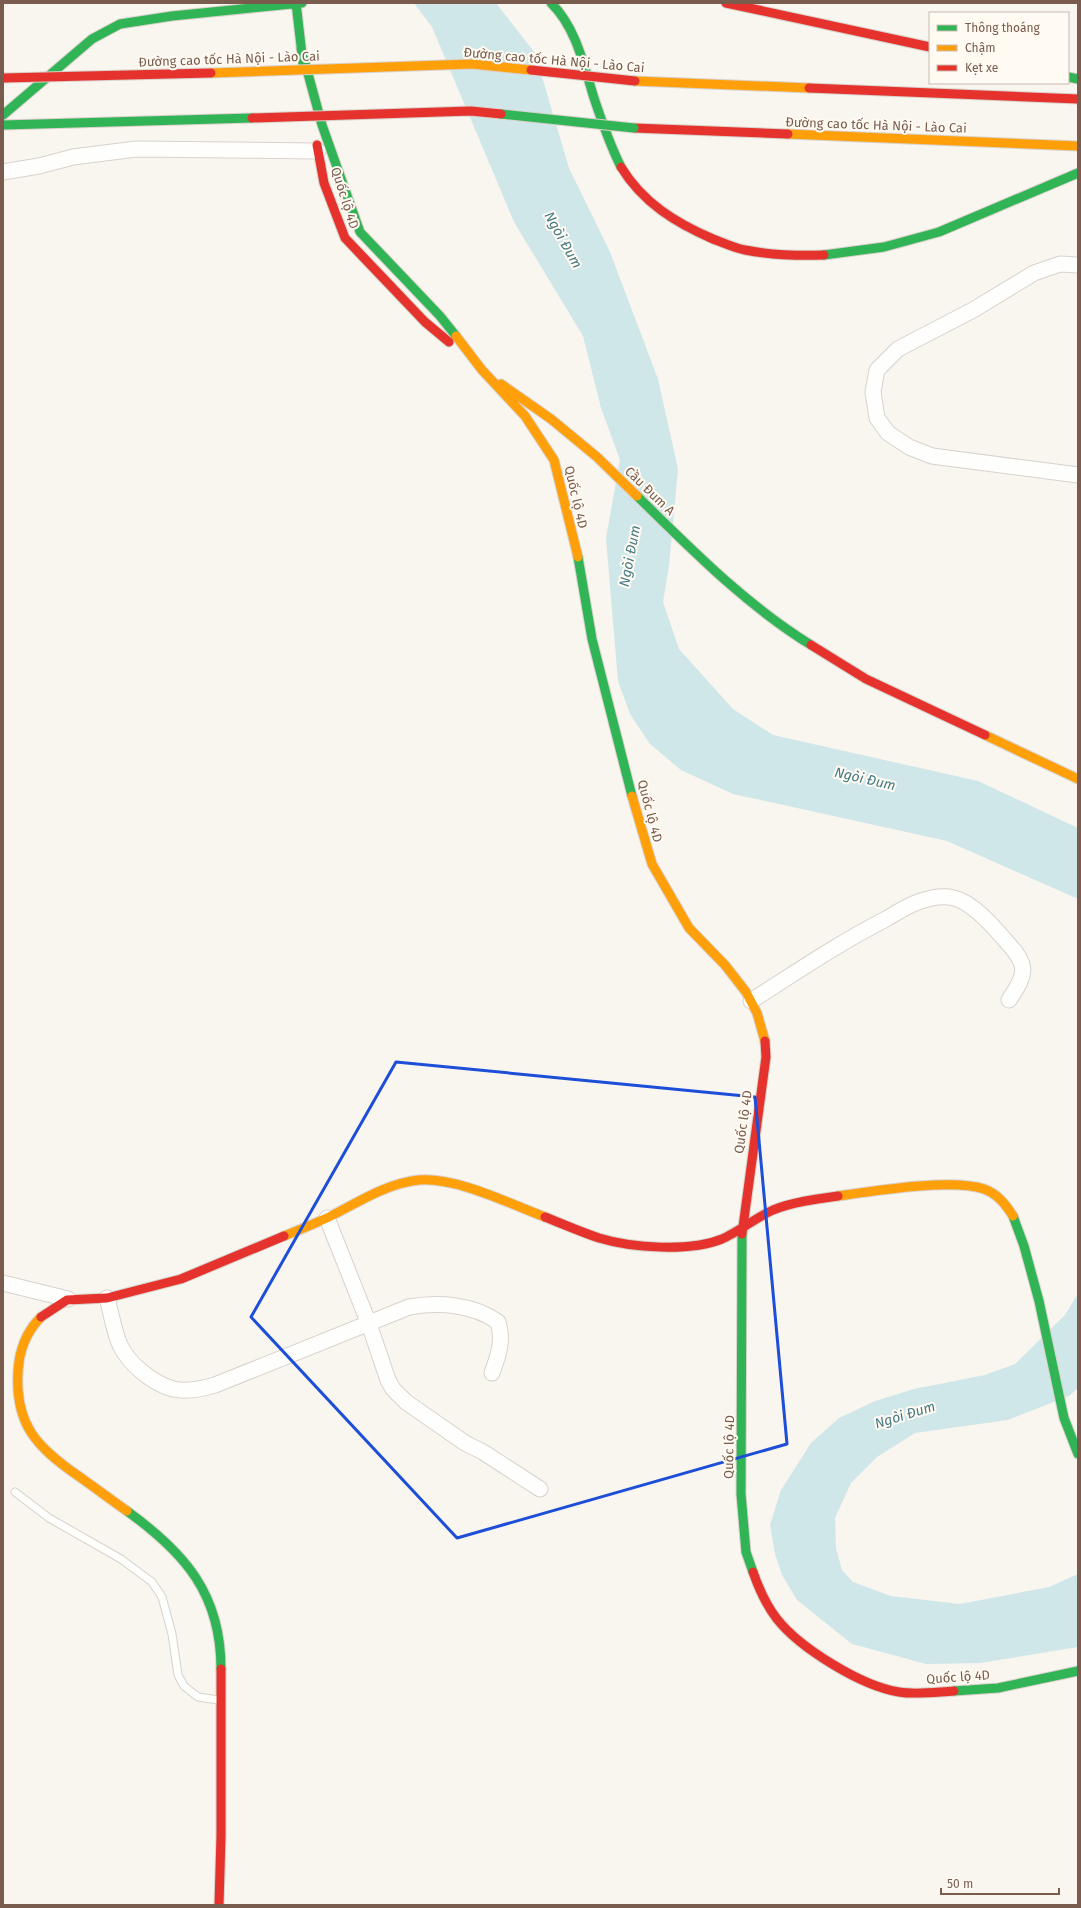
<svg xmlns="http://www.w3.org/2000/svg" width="1081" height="1908" viewBox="0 0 1081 1908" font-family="'Fira Sans',sans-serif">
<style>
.water{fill:#d0e7e9}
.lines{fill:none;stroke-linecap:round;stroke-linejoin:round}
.lane-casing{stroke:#d8d2cd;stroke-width:9}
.street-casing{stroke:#d8d2cd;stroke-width:17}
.fast-casing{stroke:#d9d2cb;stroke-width:11}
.slow-casing{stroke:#d9d2cb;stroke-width:11}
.jam-casing{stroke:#d9d2cb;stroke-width:11}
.lane{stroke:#fefefd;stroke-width:7}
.street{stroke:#fefefd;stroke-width:15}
.fast{stroke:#30b455;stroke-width:9}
.slow{stroke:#ff9f0a;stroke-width:9}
.jam{stroke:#e5322d;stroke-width:9}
.fast-bridge-casing{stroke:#dad1cc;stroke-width:11;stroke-linecap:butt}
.slow-bridge-casing{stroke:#dad1cc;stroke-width:11;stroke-linecap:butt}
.jam-bridge-casing{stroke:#dad1cc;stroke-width:11;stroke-linecap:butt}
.fast-bridge{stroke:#30b455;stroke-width:9}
.slow-bridge{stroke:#ff9f0a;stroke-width:9}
.jam-bridge{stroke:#e5322d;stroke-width:9}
.marked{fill:none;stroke:#1d4ed8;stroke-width:3;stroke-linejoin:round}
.labels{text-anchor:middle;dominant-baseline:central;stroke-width:4;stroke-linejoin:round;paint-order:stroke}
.street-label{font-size:13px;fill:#795c4d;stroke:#fffaf2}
.water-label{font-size:14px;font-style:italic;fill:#437a84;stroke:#fffaf2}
</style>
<rect width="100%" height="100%" fill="#f9f5ef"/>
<path class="water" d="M 414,3 L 496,3 L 535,53 L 569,168 L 610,252 L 658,379 L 678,469 L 669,566 L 663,602 L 679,649 L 733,709 L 773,735 L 978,781 L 1078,828 L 1078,899 L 947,841 L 733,794 L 681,770 L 650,744 L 630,714 L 618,681 L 606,538 L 620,460 L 601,408 L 583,336 L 514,222 L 432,27 Z
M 1078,1294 L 1078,1388 L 1069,1396 L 1008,1420 L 915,1433 L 877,1457 L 851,1483 L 835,1518 L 836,1548 L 842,1570 L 853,1582 L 891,1596 L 960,1604 L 1049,1587 L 1078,1574 L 1078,1647 L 981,1663 L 926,1664 L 852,1644 L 797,1600 L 782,1575 L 775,1554 L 770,1525 L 781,1490 L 811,1443 L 839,1418 L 875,1401 L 914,1389 L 985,1375 L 1015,1364 L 1064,1316 Z"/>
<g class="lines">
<defs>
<path id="lane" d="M 15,1492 L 49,1518 L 121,1559 L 152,1582 L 162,1597 L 172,1634 L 178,1675 L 184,1686 L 198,1697 L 219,1700"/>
<path id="street" d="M 3,172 L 39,166 L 73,157 L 136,149 L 318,151
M 1078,265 L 1060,264 L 1034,273 L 973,310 L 898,349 L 877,370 L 873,392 L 877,418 L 888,433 L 909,447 L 932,456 L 1078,475
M 751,1001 C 795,973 839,943 886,919 C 896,913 907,906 918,902 C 929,898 942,895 954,898 C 972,902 993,926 1005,940 C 1028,965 1028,972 1009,1000
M 327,1218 L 369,1324 L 388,1380 L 393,1389 L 406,1402 L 465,1443 L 483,1452 L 540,1489
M 3,1283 L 68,1299
M 107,1298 C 111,1312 114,1332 120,1345 C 129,1364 152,1383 173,1389 C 187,1392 202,1389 215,1385 L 409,1307 C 439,1302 473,1304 498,1322 C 504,1341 498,1356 492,1373"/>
<path id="fast" d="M 296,3 L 303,63
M 551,3 C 576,27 584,66 594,98 C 602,122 610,145 621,167
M 301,48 L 322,125 L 360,232 L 440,316 L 456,336
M 1068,77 L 1078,79
M 3,115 L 92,39 L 120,24 L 172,16 L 302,3
M 824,255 L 884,247 L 939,232 L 1078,173
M 637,496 C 691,549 746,605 811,645
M 578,557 L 592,639 L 632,796
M 1013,1216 L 1024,1246 L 1039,1301 L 1064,1418 L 1078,1454
M 742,1234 L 741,1494 L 746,1552 L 753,1572
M 127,1511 C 185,1553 221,1594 221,1669
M 954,1691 L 998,1688 L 1078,1671"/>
<path id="slow" d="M 635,81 L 809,88
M 788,134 L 1078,146
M 456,336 L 482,370 L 525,416 L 554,460 L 578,557
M 501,384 L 551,419 L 597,457 L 637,496
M 985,735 L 1078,779
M 632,796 L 652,864 L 689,928 L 725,965 L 746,992 L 757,1013 L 765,1041
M 838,1196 C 873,1191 953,1178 984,1189 C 998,1194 1006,1205 1013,1216
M 284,1236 C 299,1230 314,1224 329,1217 C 357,1203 387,1183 419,1180 C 457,1177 510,1204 545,1217
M 41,1317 C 26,1332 19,1351 18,1372 C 15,1425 37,1447 77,1475 C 94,1487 110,1499 127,1511"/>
<path id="jam" d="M 726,3 L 930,47
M 809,88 L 1078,99
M 634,128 L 788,134
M 317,145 L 324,183 L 345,238 L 425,322 L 449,342
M 621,167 C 643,203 676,223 713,239 C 724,243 734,248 745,250 C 771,255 797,256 824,255
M 811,645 L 866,679 L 985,735
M 545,1217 C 563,1224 581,1232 599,1238 C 632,1248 690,1252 722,1239 C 740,1231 755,1218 773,1210 C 793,1202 816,1199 838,1196
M 742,1234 L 766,1057 L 765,1041
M 41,1317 L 67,1300 L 107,1298 L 181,1279 L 284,1236
M 753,1572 C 759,1589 766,1605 777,1619 C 800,1648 861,1686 899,1692 C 917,1695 936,1692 954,1691
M 219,1905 L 221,1836 L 221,1669"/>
</defs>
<use href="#lane" class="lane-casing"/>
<use href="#street" class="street-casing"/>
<use href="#fast" class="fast-casing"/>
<use href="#slow" class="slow-casing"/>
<use href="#jam" class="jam-casing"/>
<use href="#lane" class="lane"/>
<use href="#street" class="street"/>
<use href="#fast" class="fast"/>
<use href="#slow" class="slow"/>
<use href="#jam" class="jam"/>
<defs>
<path id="fast-bridge" d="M 501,114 L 634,128
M 3,125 L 252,118"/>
<path id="slow-bridge" d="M 211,73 L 472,64 L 531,70"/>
<path id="jam-bridge" d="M 531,70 L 635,81
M 3,78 L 211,73
M 252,118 L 471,111 L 501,114"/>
</defs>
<use href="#fast-bridge" class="fast-bridge-casing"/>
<use href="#slow-bridge" class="slow-bridge-casing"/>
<use href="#jam-bridge" class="jam-bridge-casing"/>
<use href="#fast-bridge" class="fast-bridge"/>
<use href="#slow-bridge" class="slow-bridge"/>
<use href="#jam-bridge" class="jam-bridge"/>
</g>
<path class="marked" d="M 396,1062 L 755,1097 L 787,1444 L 457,1538 L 251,1317 Z"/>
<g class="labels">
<g class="street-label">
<text transform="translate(229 59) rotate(-2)">Đường cao tốc Hà Nội - Lào Cai</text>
<text transform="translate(554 60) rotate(5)">Đường cao tốc Hà Nội - Lào Cai</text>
<text transform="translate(876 125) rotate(2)">Đường cao tốc Hà Nội - Lào Cai</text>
<text transform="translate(345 198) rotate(72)">Quốc lộ 4D</text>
<text transform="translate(650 491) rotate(44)">Cầu Đum A</text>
<text transform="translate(576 497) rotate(77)">Quốc lộ 4D</text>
<text transform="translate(650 811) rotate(75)">Quốc lộ 4D</text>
<text transform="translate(743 1122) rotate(-82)">Quốc lộ 4D</text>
<text transform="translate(729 1447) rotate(-89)">Quốc lộ 4D</text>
<text transform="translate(958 1677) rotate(-4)">Quốc lộ 4D</text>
</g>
<g class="water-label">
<text transform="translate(563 240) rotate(61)">Ngòi Đum</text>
<text transform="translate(630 556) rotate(-79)">Ngòi Đum</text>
<text transform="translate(865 779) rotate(13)">Ngòi Đum</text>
<text transform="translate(905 1415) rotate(-17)">Ngòi Đum</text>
</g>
</g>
<rect width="1081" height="1908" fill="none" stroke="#795c4d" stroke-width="8"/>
<rect x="929" y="12" width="140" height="72" fill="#fffaf2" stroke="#c9bbb0"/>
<rect x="937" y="25" width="20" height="6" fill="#30b455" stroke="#c9bbb0"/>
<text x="965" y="32" font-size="12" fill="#795c4d">Thông thoáng</text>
<rect x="937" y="45" width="20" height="6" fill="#ff9f0a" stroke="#c9bbb0"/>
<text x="965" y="52" font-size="12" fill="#795c4d">Chậm</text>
<rect x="937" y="65" width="20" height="6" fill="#e5322d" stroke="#c9bbb0"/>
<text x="965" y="72" font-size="12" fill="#795c4d">Kẹt xe</text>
<path d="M941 1888v6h118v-6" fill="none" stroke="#795c4d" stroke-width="2"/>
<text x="947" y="1888" font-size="12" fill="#795c4d" stroke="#fffaf2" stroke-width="3" paint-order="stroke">50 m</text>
</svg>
